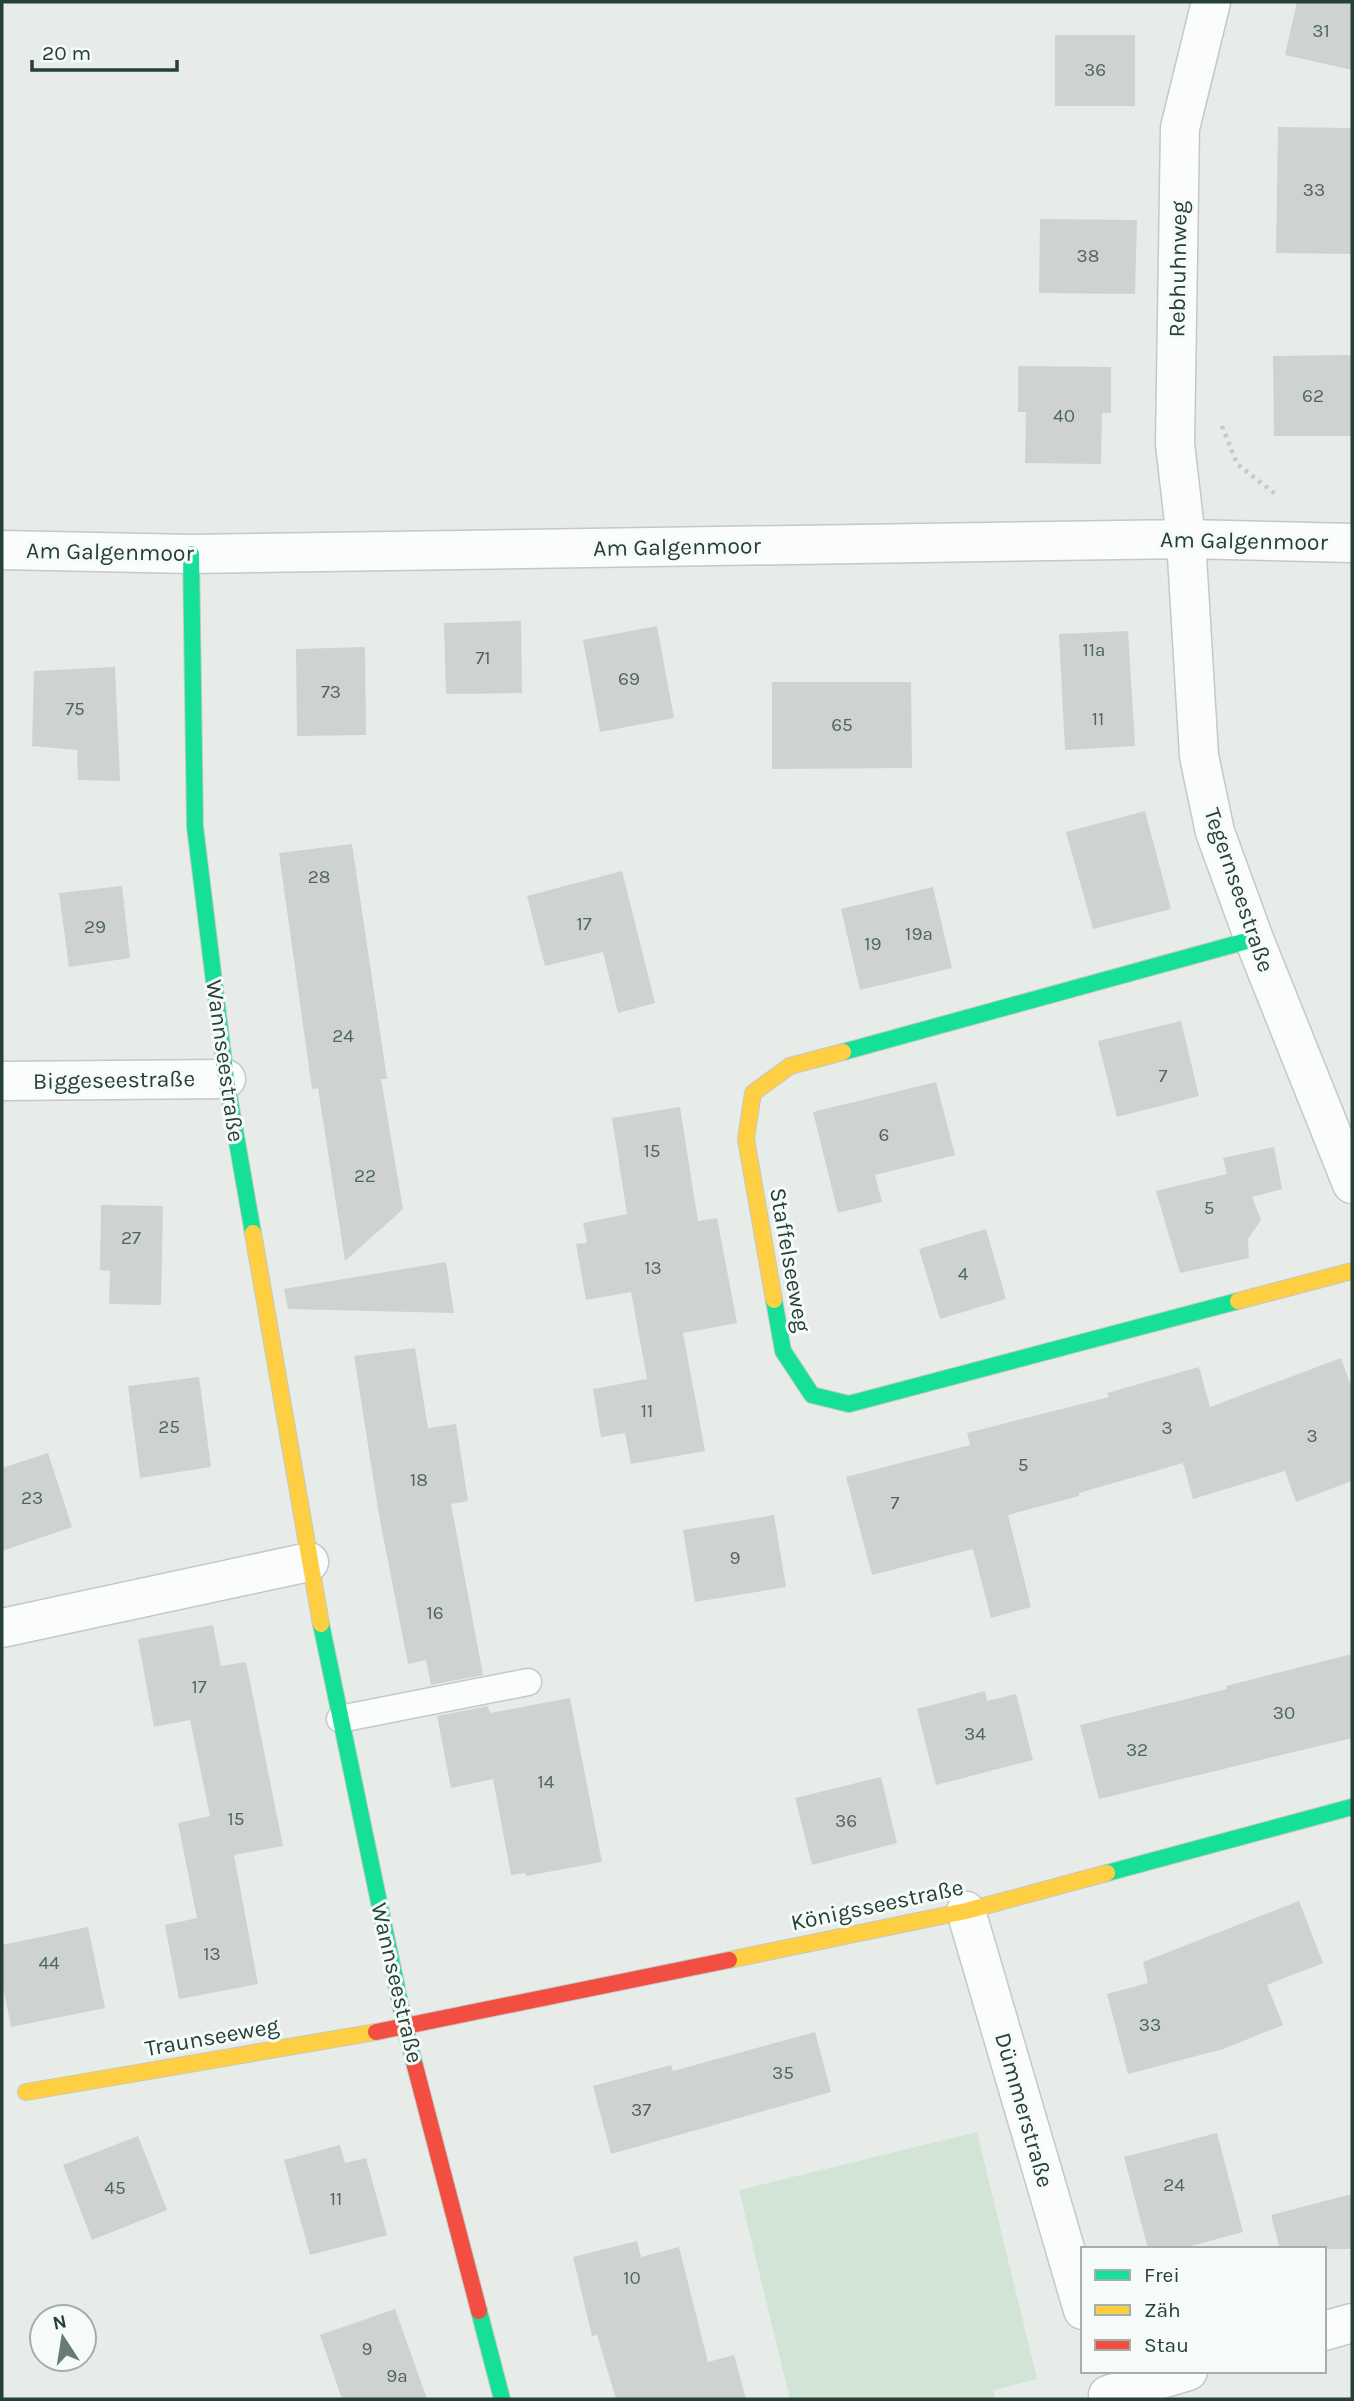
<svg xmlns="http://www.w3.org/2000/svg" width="1354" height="2401" viewBox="0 0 1354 2401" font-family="Karla,sans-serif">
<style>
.green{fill:#d1e4d6}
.building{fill:#ced3d1}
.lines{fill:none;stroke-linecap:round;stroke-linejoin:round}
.lane-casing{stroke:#c4c9c6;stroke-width:29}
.street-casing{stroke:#c4c9c6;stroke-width:41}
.fast-casing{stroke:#c2c9c6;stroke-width:18}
.slow-casing{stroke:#c2c9c6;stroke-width:18}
.jam-casing{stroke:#c2c9c6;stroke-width:18}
.path{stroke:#c3cbc7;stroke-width:4.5;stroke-dasharray:3.5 5;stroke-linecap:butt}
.lane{stroke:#fbfcfc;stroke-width:26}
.street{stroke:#fbfcfc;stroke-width:38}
.fast{stroke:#16e098;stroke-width:16}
.slow{stroke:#ffcf43;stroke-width:16}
.jam{stroke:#f24e42;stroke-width:16}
.labels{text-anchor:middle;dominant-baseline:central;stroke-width:6;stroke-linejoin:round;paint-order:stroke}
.number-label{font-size:19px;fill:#4f665e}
.street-label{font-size:23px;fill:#244037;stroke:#f6faf8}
</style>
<rect width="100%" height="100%" fill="#e7ece9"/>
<path class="green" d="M 977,2132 L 1037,2379 L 993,2390 L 995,2399 L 790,2399 L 739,2190 Z"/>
<path class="building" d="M 1297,2 L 1352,2 L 1352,70 L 1285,55 Z
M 1055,35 L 1135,35 L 1135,106 L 1055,106 Z
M 1278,127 L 1352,128 L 1352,254 L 1276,253 Z
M 1040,219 L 1137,220 L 1135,294 L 1039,293 Z
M 1352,355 L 1352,436 L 1274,436 L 1273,356 Z
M 1018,366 L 1111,367 L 1111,413 L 1102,413 L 1101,464 L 1025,463 L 1026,412 L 1018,412 Z
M 521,621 L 522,693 L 446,694 L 444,623 Z
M 657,626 L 674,718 L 600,732 L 583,640 Z
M 1128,631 L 1135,746 L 1065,750 L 1059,634 Z
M 365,647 L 366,735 L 297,736 L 296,649 Z
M 115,667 L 120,781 L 78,780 L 77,750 L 32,746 L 34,671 Z
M 772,682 L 911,682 L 912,768 L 772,769 Z
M 1145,811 L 1171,909 L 1093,929 L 1066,832 Z
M 352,844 L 387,1079 L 381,1079 L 403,1209 L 345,1261 L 318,1088 L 312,1089 L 279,853 Z
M 622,871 L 655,1003 L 618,1013 L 603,952 L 545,966 L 527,896 Z
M 122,886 L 130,958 L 69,967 L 59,893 Z
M 933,887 L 952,968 L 860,990 L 841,909 Z
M 1181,1021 L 1199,1096 L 1117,1117 L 1098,1041 Z
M 936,1082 L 955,1155 L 875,1175 L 882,1202 L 838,1213 L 813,1112 Z
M 680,1107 L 698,1221 L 717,1218 L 737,1323 L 683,1333 L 705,1451 L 631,1464 L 625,1433 L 601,1437 L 593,1389 L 647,1379 L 631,1292 L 586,1300 L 576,1244 L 587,1243 L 583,1223 L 627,1214 L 612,1118 Z
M 1274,1147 L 1282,1189 L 1252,1197 L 1261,1220 L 1248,1239 L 1249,1258 L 1180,1273 L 1156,1191 L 1227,1174 L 1223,1158 Z
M 101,1205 L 163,1206 L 161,1305 L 109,1304 L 110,1271 L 100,1270 Z
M 986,1229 L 1006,1299 L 940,1319 L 919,1249 Z
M 446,1262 L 454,1313 L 288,1309 L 284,1289 Z
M 415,1348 L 428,1428 L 456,1424 L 468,1501 L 451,1504 L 483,1675 L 431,1685 L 426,1660 L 408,1664 L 379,1515 L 354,1356 Z
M 1341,1358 L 1352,1389 L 1352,1481 L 1296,1502 L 1285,1471 L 1193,1499 L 1183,1463 L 1079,1493 L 1079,1496 L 1008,1515 L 1031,1607 L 991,1618 L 973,1549 L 872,1575 L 846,1477 L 970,1445 L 967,1433 L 1109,1397 L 1107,1393 L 1199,1367 L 1210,1407 Z
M 199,1377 L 211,1467 L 140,1478 L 128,1386 Z
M 48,1453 L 72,1527 L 2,1551 L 2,1468 Z
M 774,1515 L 786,1587 L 695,1602 L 683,1530 Z
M 213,1625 L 221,1666 L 246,1662 L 283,1846 L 234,1855 L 258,1984 L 179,1999 L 165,1925 L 197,1918 L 178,1823 L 210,1816 L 190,1720 L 154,1727 L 138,1639 Z
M 1352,1654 L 1352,1738 L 1099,1799 L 1080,1725 L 1227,1689 L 1226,1686 Z
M 985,1691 L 987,1701 L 1016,1694 L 1033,1760 L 936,1785 L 917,1709 Z
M 570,1698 L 602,1862 L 526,1876 L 525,1873 L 511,1875 L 493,1779 L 451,1788 L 437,1716 L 488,1706 L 490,1713 Z
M 881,1777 L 897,1843 L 812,1865 L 795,1798 Z
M 1299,1901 L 1323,1963 L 1267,1985 L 1283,2025 L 1223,2049 L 1128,2074 L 1107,1994 L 1148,1983 L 1143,1962 Z
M 88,1927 L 105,2008 L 11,2027 L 2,1981 L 2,1945 Z
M 815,2032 L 831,2092 L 611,2154 L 593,2086 L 671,2065 L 673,2071 Z
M 1217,2133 L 1243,2232 L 1180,2249 L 1148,2249 L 1124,2157 Z
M 138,2136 L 167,2210 L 92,2240 L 63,2165 Z
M 340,2145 L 345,2163 L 366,2158 L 387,2235 L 310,2255 L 284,2160 Z
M 1352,2194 L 1352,2249 L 1280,2249 L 1271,2215 Z
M 637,2241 L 641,2257 L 679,2247 L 708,2362 L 734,2355 L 746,2399 L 616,2399 L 597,2335 L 592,2336 L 573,2257 Z
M 395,2309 L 427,2399 L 342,2399 L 320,2335 Z"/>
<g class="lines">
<defs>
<path id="lane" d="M 340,1719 L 528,1682"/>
<path id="street" d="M 1211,2 L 1180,128 L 1175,444 L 1186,539 L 1199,756 L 1215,832 L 1254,939 L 1352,1184
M 2,550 L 191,554 L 1186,539 L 1352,543
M 2,1081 L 226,1079
M 2,1628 L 309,1562
M 966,1911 L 1083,2310
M 1324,2331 L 1352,2323
M 1108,2395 L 1188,2371"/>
<path id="fast" d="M 191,554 L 195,827 L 226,1079 L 253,1233
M 843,1052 L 1254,939
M 774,1300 L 783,1351 L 812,1395 L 849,1404 L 1238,1301
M 321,1624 L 405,2027 L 415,2066
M 1107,1873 L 1352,1807
M 479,2311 L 502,2399"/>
<path id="slow" d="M 253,1233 L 321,1624
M 774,1300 L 746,1139 L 753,1093 L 790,1066 L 843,1052
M 1238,1301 L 1352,1271
M 729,1960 L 966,1911 L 1107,1873
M 26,2092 L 376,2032"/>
<path id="jam" d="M 376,2032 L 729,1960
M 415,2066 L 479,2311"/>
</defs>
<use href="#lane" class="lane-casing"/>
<use href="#street" class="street-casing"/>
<use href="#fast" class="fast-casing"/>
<use href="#slow" class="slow-casing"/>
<use href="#jam" class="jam-casing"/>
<path class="path" d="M 1222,426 L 1237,464 L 1278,496"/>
<use href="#lane" class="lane"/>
<use href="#street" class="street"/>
<use href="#fast" class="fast"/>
<use href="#slow" class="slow"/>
<use href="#jam" class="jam"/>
</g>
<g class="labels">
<g class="number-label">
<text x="1321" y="31">31</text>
<text x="1095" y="70">36</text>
<text x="1314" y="190">33</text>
<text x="1088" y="256">38</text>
<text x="1313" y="396">62</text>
<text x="1064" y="416">40</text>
<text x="1094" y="650">11a</text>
<text x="483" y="658">71</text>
<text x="629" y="679">69</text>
<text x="331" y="692">73</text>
<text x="75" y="709">75</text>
<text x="1098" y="719">11</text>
<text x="842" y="725">65</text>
<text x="319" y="877">28</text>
<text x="584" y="924">17</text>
<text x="95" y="927">29</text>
<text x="919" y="934">19a</text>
<text x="873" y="944">19</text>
<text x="343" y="1036">24</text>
<text x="1163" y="1076">7</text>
<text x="884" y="1135">6</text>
<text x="652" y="1151">15</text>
<text x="365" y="1176">22</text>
<text x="1209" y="1208">5</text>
<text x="131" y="1238">27</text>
<text x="653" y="1268">13</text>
<text x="963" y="1274">4</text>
<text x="647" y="1411">11</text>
<text x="169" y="1427">25</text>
<text x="1167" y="1428">3</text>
<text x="1312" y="1436">3</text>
<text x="1023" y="1465">5</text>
<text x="419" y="1480">18</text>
<text x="32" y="1498">23</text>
<text x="895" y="1503">7</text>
<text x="735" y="1558">9</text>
<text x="435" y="1613">16</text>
<text x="199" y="1687">17</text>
<text x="1284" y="1713">30</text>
<text x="975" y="1734">34</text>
<text x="1137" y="1750">32</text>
<text x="546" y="1782">14</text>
<text x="236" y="1819">15</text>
<text x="846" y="1821">36</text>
<text x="212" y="1954">13</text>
<text x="49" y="1963">44</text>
<text x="1150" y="2025">33</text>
<text x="783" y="2073">35</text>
<text x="641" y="2110">37</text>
<text x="1174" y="2185">24</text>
<text x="115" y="2188">45</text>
<text x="336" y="2199">11</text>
<text x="632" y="2278">10</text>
<text x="367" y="2349">9</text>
<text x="397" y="2376">9a</text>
</g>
<g class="street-label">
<text transform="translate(1178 269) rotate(-89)">Rebhuhnweg</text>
<text transform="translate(1244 541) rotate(1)">Am Galgenmoor</text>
<text transform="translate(677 547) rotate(-1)">Am Galgenmoor</text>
<text transform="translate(110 552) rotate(1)">Am Galgenmoor</text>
<text transform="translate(1239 890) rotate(71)">Tegernseestraße</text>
<text transform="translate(225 1061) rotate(82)">Wannseestraße</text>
<text transform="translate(114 1080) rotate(-1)">Biggeseestraße</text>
<text transform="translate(790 1260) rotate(80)">Staffelseeweg</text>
<text transform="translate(877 1905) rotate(-12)">Königsseestraße</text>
<text transform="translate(397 1983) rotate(77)">Wannseestraße</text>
<text transform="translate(212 2037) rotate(-10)">Traunseeweg</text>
<text transform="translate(1024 2110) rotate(74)">Dümmerstraße</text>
</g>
</g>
<rect width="1354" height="2401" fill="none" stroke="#244037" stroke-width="7"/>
<rect x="1081" y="2247" width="245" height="126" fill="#f6faf8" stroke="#a2b0ab" stroke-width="2"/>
<rect x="1095" y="2270" width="35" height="10" fill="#16e098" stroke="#a2b0ab" stroke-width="2"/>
<text x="1144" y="2282" font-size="21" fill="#244037">Frei</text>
<rect x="1095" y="2305" width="35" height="10" fill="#ffcf43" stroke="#a2b0ab" stroke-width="2"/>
<text x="1144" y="2317" font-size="21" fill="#244037">Zäh</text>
<rect x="1095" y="2340" width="35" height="10" fill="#f24e42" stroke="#a2b0ab" stroke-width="2"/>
<text x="1144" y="2352" font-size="21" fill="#244037">Stau</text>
<g transform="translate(63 2338) rotate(348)"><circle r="33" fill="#f6faf8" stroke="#a2b0ab" stroke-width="2"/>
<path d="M0-5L12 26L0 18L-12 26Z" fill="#687c75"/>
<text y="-10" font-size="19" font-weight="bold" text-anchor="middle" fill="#244037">N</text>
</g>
<path d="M32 60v10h145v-10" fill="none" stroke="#244037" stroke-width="3.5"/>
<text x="42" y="60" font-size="21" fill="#244037" stroke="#f6faf8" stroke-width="5" paint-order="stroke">20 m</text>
</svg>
